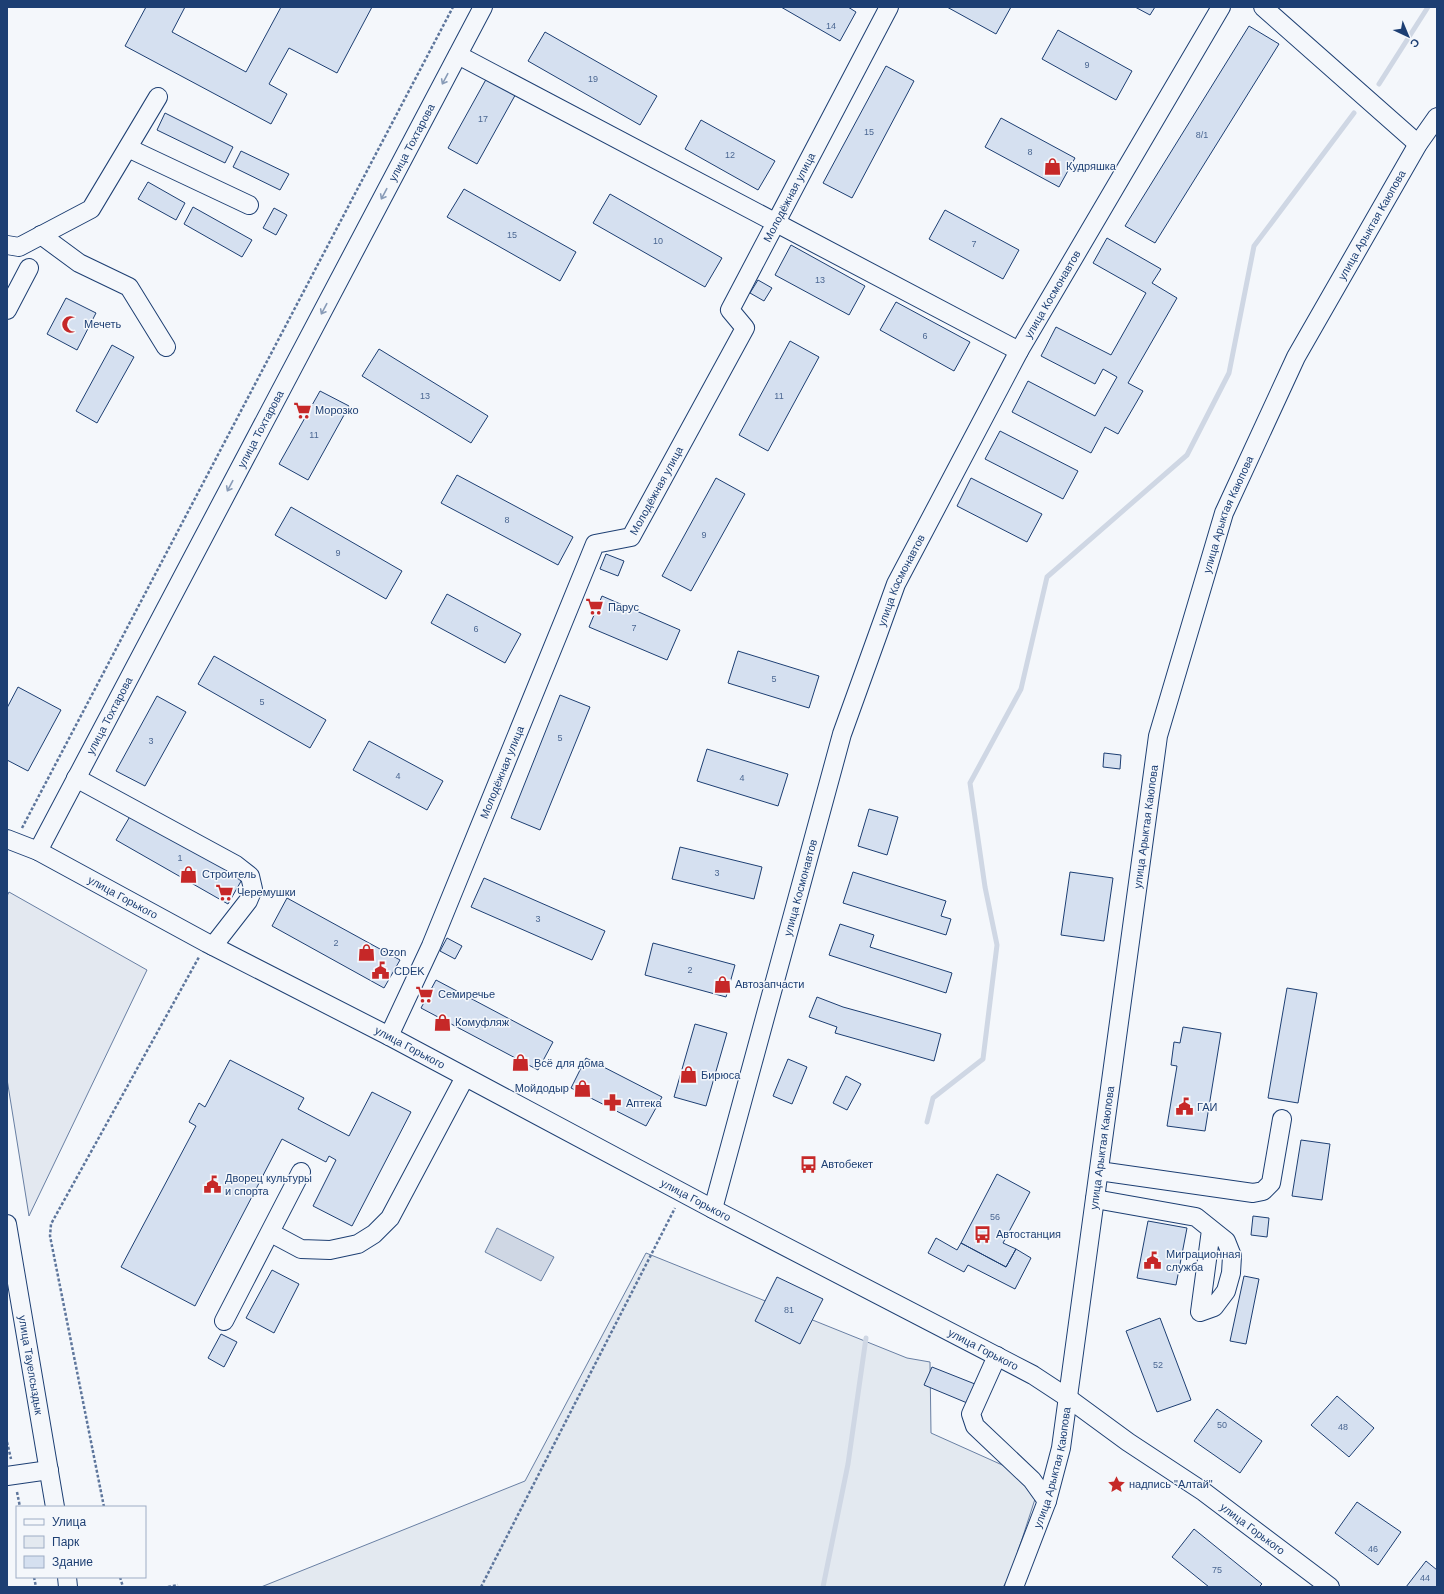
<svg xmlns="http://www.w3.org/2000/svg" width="1444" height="1594" viewBox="0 0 1444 1594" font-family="Arial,sans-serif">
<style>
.green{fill:#e3e9f0;stroke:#687fa3}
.parking{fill:#e3e8f0;stroke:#687fa3}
.water{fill:#cfd7e4;stroke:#687fa3}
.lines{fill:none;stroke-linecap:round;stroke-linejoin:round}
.stream{stroke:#cfd7e4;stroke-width:5}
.building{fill:#d5e0f0;stroke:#1d3f73}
.minor-casing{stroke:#1d3f73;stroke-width:20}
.path{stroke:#5e769c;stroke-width:2.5;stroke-dasharray:3 2;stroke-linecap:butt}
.minor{stroke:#f4f7fb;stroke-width:18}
.oneway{stroke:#889bb7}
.labels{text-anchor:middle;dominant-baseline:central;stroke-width:3;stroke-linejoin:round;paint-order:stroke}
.number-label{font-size:9px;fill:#4b6792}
.street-label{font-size:11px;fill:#1d3f73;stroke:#f4f7fb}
.poi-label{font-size:11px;fill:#1d3f73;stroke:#f4f7fb;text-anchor:start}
</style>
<rect width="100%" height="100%" fill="#f4f7fb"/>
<path class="green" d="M 646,1253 L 907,1358 L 930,1362 L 931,1433 L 1029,1477 L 1037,1493 L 1010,1576 L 1003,1587 L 261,1587 L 525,1481 Z"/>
<path class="parking" d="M 9,892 L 147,970 L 29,1216 L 7,1079 L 7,896 Z"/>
<path class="water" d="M 497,1228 L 554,1257 L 541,1281 L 485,1252 Z"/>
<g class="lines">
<path class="stream" d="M 1379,84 L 1428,7
M 927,1122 L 933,1098 L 983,1059 L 997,945 L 985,887 L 970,783 L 1021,689 L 1047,577 L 1187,455 L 1229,373 L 1254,246 L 1354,113
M 823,1587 L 848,1464 L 866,1338"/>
</g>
<path class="building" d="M 146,7 L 185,7 L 172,32 L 246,72 L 281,7 L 372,7 L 337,73 L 289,48 L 269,84 L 287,94 L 271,124 L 125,46 Z
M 781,7 L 848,7 L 856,12 L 840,41 Z
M 947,7 L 1011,7 L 996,34 Z
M 1135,7 L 1155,7 L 1150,15 Z
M 1249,26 L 1279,44 L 1155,243 L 1125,226 Z
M 1058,30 L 1132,71 L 1116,100 L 1042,59 Z
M 545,32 L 657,96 L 640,125 L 528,61 Z
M 886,66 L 914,81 L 852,198 L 823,183 Z
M 489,74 L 518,90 L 477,164 L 448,148 Z
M 165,113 L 233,147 L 225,163 L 157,130 Z
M 1001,118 L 1075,158 L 1059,187 L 985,147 Z
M 701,120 L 775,161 L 758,190 L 685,149 Z
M 241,151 L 289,174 L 280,190 L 233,167 Z
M 148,182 L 185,203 L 176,220 L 138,199 Z
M 464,189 L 576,252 L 560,281 L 447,217 Z
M 610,194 L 722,258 L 705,287 L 593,223 Z
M 193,207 L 252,240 L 242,257 L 184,224 Z
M 274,208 L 287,215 L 276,235 L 263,228 Z
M 945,210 L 1019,250 L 1003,279 L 929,239 Z
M 1107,238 L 1161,269 L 1152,283 L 1177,298 L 1128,383 L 1143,391 L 1118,434 L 1105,427 L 1091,453 L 1012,412 L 1028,381 L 1095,416 L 1117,377 L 1103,369 L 1095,384 L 1041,356 L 1056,327 L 1111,355 L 1146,293 L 1093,263 Z
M 791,245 L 865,286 L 849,315 L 775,275 Z
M 758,280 L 772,288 L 764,301 L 750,293 Z
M 66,298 L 96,313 L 77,350 L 47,334 Z
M 896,302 L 970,342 L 954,371 L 880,330 Z
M 790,341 L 819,357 L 768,451 L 739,435 Z
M 112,345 L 134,357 L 97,423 L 76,411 Z
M 379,349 L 488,416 L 471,443 L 362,376 Z
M 320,391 L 349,406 L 308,480 L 279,464 Z
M 1000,431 L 1078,471 L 1063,499 L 985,459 Z
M 457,475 L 573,537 L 558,565 L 441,503 Z
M 716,478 L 745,494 L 691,591 L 662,576 Z
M 971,478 L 1042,514 L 1027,542 L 957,506 Z
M 291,507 L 402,571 L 386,599 L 275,535 Z
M 606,554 L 624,561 L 618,576 L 600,569 Z
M 447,594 L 521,634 L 505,663 L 431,623 Z
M 602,596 L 680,630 L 667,660 L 589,627 Z
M 738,651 L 819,676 L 809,708 L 728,683 Z
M 214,656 L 326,720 L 310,748 L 198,684 Z
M 18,687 L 61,710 L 28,771 L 7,760 L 7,708 Z
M 560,695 L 590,707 L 540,830 L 511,818 Z
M 157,696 L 186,712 L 145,786 L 116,771 Z
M 369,741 L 443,781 L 427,810 L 353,770 Z
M 707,749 L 788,774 L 778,806 L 697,781 Z
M 1104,753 L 1121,755 L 1120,769 L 1103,767 Z
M 869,809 L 898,817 L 887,855 L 858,846 Z
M 132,813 L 244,876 L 228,904 L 116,840 Z
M 680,847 L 762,867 L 754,899 L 672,879 Z
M 853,872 L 946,901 L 941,916 L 951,919 L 946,935 L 843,903 Z
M 1070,872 L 1113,878 L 1104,941 L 1061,935 Z
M 484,878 L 605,931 L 592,960 L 471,907 Z
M 287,898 L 400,960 L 384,988 L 272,926 Z
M 840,924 L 874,935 L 870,947 L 952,973 L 946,993 L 829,955 Z
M 447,938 L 462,946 L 455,959 L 440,951 Z
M 653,943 L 735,965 L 726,997 L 645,975 Z
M 436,980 L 553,1042 L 538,1070 L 421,1008 Z
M 1287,988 L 1317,993 L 1298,1103 L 1268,1098 Z
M 817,997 L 843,1007 L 941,1034 L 934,1061 L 835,1033 L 837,1027 L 809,1017 Z
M 695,1024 L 727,1033 L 706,1106 L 674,1097 Z
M 1183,1027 L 1221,1033 L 1205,1131 L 1167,1126 L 1177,1066 L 1171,1065 L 1174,1042 L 1180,1043 Z
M 586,1058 L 662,1097 L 646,1126 L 571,1088 Z
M 788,1059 L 807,1067 L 792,1104 L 773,1096 Z
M 230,1060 L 304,1098 L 298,1109 L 349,1136 L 372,1092 L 411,1112 L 352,1226 L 313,1206 L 336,1160 L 329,1156 L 326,1162 L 282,1139 L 195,1306 L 121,1267 L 196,1126 L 189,1122 L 199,1103 L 205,1107 Z
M 846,1076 L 861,1084 L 847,1110 L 833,1103 Z
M 1301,1140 L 1330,1144 L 1322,1200 L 1292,1196 Z
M 997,1174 L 1030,1192 L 1003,1243 L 1016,1249 L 1006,1267 L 961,1243 Z
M 1253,1216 L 1269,1218 L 1267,1237 L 1251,1235 Z
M 1148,1221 L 1187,1228 L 1176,1285 L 1137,1278 Z
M 936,1238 L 957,1250 L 961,1243 L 1006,1267 L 1016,1249 L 1031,1258 L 1015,1289 L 968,1265 L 964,1272 L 928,1253 Z
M 272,1270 L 299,1284 L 274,1333 L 246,1318 Z
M 1244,1276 L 1259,1279 L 1246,1344 L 1230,1341 Z
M 777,1277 L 823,1299 L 800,1344 L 755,1321 Z
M 1160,1318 L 1191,1400 L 1157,1412 L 1126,1331 Z
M 221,1334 L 237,1342 L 224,1367 L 208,1358 Z
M 932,1367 L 980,1386 L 972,1405 L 924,1385 Z
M 1337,1396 L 1374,1428 L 1349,1457 L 1311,1425 Z
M 1217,1409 L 1262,1441 L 1240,1473 L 1194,1441 Z
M 1357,1502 L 1401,1532 L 1378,1565 L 1335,1533 Z
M 1194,1529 L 1262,1584 L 1259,1587 L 1209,1587 L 1172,1557 Z
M 1426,1561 L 1437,1570 L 1437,1587 L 1406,1587 Z"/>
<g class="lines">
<defs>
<g id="minor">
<path d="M 1263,7 L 1418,144"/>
<path d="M 458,55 L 1019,351"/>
<path d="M 128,148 L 249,205"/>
<path d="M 41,235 L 79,263 L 129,287 L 166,347"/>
<path d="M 7,245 L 19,247 L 91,209 L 158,97"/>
<path d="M 7,310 L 29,268"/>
<path d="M 76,778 L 236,865 L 250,876 L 253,889 L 248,901 L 213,946"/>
<path id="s1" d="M 7,839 L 38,851 L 207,943 L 389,1036 L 713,1209 L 1033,1375 L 1068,1398 L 1128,1442 L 1204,1492 L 1330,1587"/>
<path id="s2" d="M 38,851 L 483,7"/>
<path id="s3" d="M 389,1036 L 431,946 L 595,544 L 631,537 L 745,328 L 730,310 L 889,7"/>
<path d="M 1099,1171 L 1253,1193 L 1263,1191 L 1271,1183 L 1282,1119"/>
<path d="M 1095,1199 L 1196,1217 L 1226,1241 L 1232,1256 L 1231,1273 L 1226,1291 L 1214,1307 L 1200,1312 L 1211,1230"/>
<path id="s4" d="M 713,1209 L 842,734 L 896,584 L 1019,351 L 1221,7"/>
<path id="s5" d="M 7,1224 L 55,1507"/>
<path d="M 271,1233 L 301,1249 L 330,1250 L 358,1244 L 374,1234 L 390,1218 L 465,1077"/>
<path d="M 224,1321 L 301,1172"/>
<path d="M 997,1356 L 971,1414 L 975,1426 L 1032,1480 L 1047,1501"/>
<path d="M 7,1476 L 49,1470"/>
<path d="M 67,1577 L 68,1587"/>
<path id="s6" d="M 1014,1587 L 1047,1501 L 1061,1448 L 1158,736 L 1224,513 L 1296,357 L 1418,144 L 1437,117"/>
</g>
</defs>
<use href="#minor" class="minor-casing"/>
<path class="path" d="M 22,828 L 453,7
M 7,1442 L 11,1459
M 17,1492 L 20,1507
M 104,1507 L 50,1236 L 51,1224 L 199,957
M 34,1577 L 36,1587
M 120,1577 L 123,1587
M 168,1587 L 178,1585
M 481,1587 L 675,1208"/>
<use href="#minor" class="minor"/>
</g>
<defs><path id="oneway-shaft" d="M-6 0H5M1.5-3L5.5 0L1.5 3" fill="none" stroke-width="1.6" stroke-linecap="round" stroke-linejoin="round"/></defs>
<g class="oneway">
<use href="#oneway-shaft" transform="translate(445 79) rotate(118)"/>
<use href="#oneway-shaft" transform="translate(384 194) rotate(118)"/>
<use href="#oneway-shaft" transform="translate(324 309) rotate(118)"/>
<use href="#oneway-shaft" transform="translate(230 486) rotate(118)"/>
</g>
<defs>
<symbol id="shop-bare" viewBox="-9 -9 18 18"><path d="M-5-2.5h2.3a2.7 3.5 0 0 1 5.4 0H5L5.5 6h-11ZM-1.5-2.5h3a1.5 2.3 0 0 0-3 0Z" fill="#c62828" stroke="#f4f7fb" stroke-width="2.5" paint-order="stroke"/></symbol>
<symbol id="mosque-bare" viewBox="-9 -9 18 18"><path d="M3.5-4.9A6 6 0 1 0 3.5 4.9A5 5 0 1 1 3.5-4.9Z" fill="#c62828" stroke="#f4f7fb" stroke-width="2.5" paint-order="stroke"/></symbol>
<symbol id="supermarket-bare" viewBox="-9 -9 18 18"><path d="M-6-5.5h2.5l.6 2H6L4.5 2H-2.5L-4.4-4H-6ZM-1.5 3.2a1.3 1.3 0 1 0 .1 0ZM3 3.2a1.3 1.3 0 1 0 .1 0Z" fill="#c62828" stroke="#f4f7fb" stroke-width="2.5" paint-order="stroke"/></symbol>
<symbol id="civic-bare" viewBox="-9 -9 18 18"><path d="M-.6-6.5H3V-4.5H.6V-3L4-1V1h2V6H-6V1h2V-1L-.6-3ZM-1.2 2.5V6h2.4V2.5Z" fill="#c62828" stroke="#f4f7fb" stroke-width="2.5" paint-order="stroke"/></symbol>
<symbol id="pharmacy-bare" viewBox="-9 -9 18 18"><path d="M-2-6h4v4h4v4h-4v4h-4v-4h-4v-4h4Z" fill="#c62828" stroke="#f4f7fb" stroke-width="2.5" paint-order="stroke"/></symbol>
<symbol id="bus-bare" viewBox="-9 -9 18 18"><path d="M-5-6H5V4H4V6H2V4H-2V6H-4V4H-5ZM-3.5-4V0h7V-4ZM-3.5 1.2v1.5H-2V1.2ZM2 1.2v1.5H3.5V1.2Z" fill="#c62828" stroke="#f4f7fb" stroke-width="2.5" paint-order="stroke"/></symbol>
<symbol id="sight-bare" viewBox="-9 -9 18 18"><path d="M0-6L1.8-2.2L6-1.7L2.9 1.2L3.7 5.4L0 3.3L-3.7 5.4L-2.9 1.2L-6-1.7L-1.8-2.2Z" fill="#c62828" stroke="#f4f7fb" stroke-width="2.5" paint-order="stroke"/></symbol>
</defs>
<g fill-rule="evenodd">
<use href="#shop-bare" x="1040" y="154" width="25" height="25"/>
<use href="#mosque-bare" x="58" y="312" width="25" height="25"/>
<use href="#supermarket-bare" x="290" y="398" width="25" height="25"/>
<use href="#supermarket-bare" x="582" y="594" width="25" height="25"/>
<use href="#shop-bare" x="176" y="862" width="25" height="25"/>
<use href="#supermarket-bare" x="212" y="880" width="25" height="25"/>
<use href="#shop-bare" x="354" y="940" width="25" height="25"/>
<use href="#civic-bare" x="368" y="958" width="25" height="25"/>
<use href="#shop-bare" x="710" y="972" width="25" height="25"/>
<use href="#supermarket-bare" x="412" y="982" width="25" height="25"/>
<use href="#shop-bare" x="430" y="1010" width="25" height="25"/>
<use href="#shop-bare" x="508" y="1050" width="25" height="25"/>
<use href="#shop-bare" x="676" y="1062" width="25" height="25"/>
<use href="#shop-bare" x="570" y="1076" width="25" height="25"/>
<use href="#pharmacy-bare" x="600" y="1090" width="25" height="25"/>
<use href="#civic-bare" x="1172" y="1094" width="25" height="25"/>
<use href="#bus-bare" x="796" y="1152" width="25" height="25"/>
<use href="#civic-bare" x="200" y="1172" width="25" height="25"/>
<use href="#bus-bare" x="970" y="1222" width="25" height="25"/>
<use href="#civic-bare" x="1140" y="1248" width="25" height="25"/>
<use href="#sight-bare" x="1104" y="1472" width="25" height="25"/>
</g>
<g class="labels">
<g class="number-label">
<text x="831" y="26">14</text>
<text x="1087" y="65">9</text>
<text x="593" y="79">19</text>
<text x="483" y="119">17</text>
<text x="869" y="132">15</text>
<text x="1202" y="135">8/1</text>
<text x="1030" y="152">8</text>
<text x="730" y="155">12</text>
<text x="512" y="235">15</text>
<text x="658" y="241">10</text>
<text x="974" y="244">7</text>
<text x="820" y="280">13</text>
<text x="925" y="336">6</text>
<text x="425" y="396">13</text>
<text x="779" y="396">11</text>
<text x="314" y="435">11</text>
<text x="507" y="520">8</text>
<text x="704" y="535">9</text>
<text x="338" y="553">9</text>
<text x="634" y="628">7</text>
<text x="476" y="629">6</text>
<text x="774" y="679">5</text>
<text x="262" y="702">5</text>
<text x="560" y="738">5</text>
<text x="151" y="741">3</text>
<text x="398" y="776">4</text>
<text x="742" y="778">4</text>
<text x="180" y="858">1</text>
<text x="717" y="873">3</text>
<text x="538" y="919">3</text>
<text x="336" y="943">2</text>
<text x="690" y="970">2</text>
<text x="995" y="1217">56</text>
<text x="789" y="1310">81</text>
<text x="1158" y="1365">52</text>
<text x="1222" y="1425">50</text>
<text x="1343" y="1427">48</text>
<text x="1373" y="1549">46</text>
<text x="1217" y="1570">75</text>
<text x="1425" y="1578">44</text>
</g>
<g class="street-label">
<text stroke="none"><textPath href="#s2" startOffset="801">улица Тохтарова</textPath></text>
<text stroke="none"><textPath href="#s3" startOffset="959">Молодёжная улица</textPath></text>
<text stroke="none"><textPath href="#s6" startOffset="1422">улица Арыктая Каюпова</textPath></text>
<text stroke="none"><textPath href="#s4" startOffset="981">улица Космонавтов</textPath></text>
<text stroke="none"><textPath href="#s2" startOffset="477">улица Тохтарова</textPath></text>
<text stroke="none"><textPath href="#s3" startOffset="623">Молодёжная улица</textPath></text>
<text stroke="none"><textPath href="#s6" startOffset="1098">улица Арыктая Каюпова</textPath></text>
<text stroke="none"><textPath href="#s4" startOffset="657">улица Космонавтов</textPath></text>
<text stroke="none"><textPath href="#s2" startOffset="153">улица Тохтарова</textPath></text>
<text stroke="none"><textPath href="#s3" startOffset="287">Молодёжная улица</textPath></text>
<text stroke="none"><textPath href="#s6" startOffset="774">улица Арыктая Каюпова</textPath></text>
<text stroke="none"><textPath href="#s4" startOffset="333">улица Космонавтов</textPath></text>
<text stroke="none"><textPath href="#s1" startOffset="130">улица Горького</textPath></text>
<text stroke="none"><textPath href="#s1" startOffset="454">улица Горького</textPath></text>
<text stroke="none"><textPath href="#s6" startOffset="450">улица Арыктая Каюпова</textPath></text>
<text stroke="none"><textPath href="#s1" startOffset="778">улица Горького</textPath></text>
<text stroke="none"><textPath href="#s1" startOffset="1102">улица Горького</textPath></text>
<text stroke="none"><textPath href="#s5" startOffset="143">улица Тауелсыздык</textPath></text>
<text stroke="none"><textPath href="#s6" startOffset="126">улица Арыктая Каюпова</textPath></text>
<text stroke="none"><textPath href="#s1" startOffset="1426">улица Горького</textPath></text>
</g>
<g class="poi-label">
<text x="1066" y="166">Кудряшка</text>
<text x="84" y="324">Мечеть</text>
<text x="315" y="410">Морозко</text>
<text x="608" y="607">Парус</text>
<text x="202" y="874">Строитель</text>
<text x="237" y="892">Черемушки</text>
<text x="380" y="952">Ozon</text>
<text x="394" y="971">CDEK</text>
<text x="735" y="984">Автозапчасти</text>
<text x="438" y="994">Семиречье</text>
<text x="455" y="1022">Комуфляж</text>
<text x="534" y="1063">Всё для дома</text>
<text x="701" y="1075">Бирюса</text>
<text x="569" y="1088" text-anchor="end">Мойдодыр</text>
<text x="626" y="1103">Аптека</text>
<text x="1197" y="1107">ГАИ</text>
<text x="821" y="1164">Автобекет</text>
<text x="225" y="1178">Дворец культуры<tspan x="225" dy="13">и спорта</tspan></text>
<text x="996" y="1234">Автостанция</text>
<text x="1166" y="1254">Миграционная<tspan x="1166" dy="13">служба</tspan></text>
<text x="1129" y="1484">надпись "Алтай"</text>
</g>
</g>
<rect width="1444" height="1594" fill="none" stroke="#1d3f73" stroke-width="16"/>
<rect x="16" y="1506" width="130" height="72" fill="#f4f7fb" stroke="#9eadc5"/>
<rect x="24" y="1519" width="20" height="6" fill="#f4f7fb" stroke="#9eadc5"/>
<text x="52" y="1526" font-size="12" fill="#1d3f73">Улица</text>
<rect x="24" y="1536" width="20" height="12" fill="#e3e9f0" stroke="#9eadc5"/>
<text x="52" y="1546" font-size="12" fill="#1d3f73">Парк</text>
<rect x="24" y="1556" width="20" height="12" fill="#d5e0f0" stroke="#9eadc5"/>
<text x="52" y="1566" font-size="12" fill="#1d3f73">Здание</text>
<g transform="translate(1408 36) rotate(136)" stroke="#f4f7fb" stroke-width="3" paint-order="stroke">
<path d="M0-3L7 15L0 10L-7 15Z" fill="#1d3f73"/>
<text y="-6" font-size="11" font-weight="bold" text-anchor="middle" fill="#1d3f73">С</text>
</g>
</svg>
